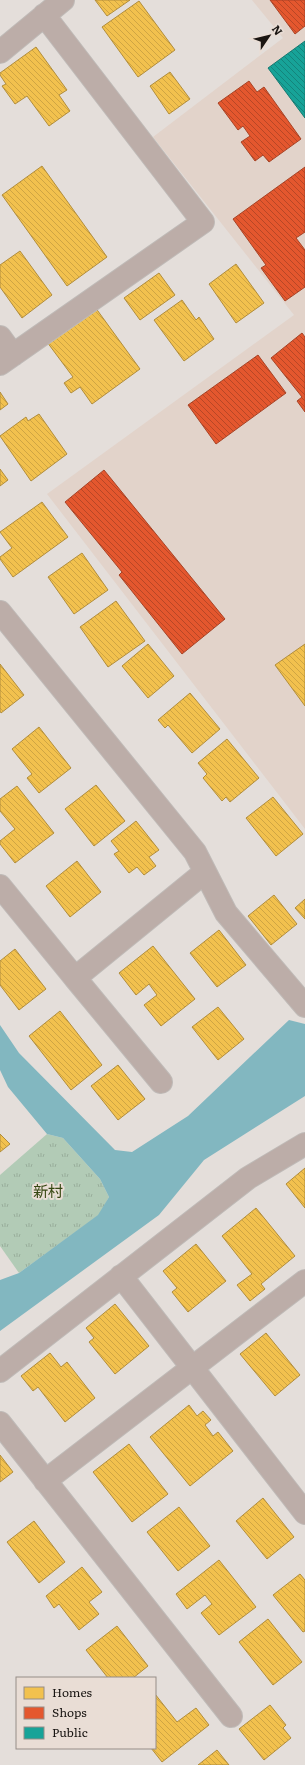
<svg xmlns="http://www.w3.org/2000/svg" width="305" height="1765" viewBox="0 0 305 1765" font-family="Literata,'Noto Sans JP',serif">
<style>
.commercial{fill:#e2d3ca}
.grass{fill:url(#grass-tufts)}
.water{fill:#82b7c0}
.homes{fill:url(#homes-back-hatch);stroke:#b18d3c}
.shops{fill:url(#shops-back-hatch);stroke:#a74326}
.public{fill:url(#public-back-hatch);stroke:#187870}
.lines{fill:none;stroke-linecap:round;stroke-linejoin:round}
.minor-casing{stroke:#bfbab7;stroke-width:24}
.minor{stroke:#bcada8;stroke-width:22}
.labels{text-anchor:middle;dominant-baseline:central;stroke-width:4;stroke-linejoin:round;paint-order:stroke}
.neighbourhood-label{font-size:15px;fill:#364711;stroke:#e9ddd5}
</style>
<defs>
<pattern id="grass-tufts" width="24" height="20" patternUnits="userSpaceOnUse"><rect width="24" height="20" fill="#b2cbb6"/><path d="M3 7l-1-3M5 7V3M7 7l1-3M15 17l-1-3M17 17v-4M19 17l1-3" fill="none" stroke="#98ad9b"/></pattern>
<pattern id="homes-back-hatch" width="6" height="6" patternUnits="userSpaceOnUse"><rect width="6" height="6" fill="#f2c14e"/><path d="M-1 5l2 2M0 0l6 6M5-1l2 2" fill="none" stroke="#cfa543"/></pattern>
<pattern id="shops-back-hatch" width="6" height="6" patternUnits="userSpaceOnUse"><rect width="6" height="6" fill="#e4572e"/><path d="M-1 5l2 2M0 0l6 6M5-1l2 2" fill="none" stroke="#b84726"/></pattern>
<pattern id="public-back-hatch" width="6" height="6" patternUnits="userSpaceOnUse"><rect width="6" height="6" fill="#17a398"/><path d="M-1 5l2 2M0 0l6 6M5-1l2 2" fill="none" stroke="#14847b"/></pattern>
</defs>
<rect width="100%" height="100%" fill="#e4deda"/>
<path class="commercial" d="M 252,0 L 305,0 L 305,829 L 47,494 L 294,315 L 153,137 L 283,38 Z"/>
<path class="grass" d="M 47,1134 L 63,1138 L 100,1179 L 109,1197 L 99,1215 L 19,1273 L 0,1246 L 0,1175 Z"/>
<path class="water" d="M 289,1020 L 305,1024 L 305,1096 L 204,1160 L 159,1215 L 0,1331 L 0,1280 L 19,1273 L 98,1215 L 109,1197 L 100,1179 L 63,1138 L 47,1134 L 8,1087 L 0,1070 L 0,1025 L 19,1053 L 115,1150 L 132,1152 L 188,1116 Z"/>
<path class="homes" d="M 95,0 L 130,0 L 107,16 Z
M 139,1 L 175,50 L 138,77 L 102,27 Z
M 36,47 L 67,90 L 59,95 L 70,111 L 49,126 L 27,96 L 15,104 L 2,86 L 6,84 L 0,75 L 0,73 Z
M 170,72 L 190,99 L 169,114 L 150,86 Z
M 42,166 L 107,257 L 67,286 L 2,195 Z
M 20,251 L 52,295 L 22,318 L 0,287 L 0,265 Z
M 236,264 L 264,303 L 236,323 L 209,284 Z
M 159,273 L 175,295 L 140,320 L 124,298 Z
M 182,300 L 196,320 L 199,317 L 214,339 L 184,361 L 154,320 Z
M 95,307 L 140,369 L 92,404 L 80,387 L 71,393 L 64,383 L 73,377 L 47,342 Z
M 0,392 L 8,404 L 0,410 Z
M 39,414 L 67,454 L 31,481 L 0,436 L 26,417 L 28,421 Z
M 0,469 L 8,480 L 0,486 Z
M 42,502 L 68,537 L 13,577 L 0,559 L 0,557 L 12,548 L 0,532 Z
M 82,553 L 108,590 L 74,614 L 48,577 Z
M 116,601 L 145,641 L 108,667 L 80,627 Z
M 148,644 L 174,676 L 148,698 L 122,666 Z
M 305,644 L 305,706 L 275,665 Z
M 0,664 L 24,695 L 1,713 L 0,711 Z
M 190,693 L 220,729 L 192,753 L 168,725 L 165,728 L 158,720 Z
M 39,727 L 71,768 L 39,793 L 27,778 L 32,774 L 12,749 Z
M 227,739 L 259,778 L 230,802 L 226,797 L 222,801 L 203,778 L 207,774 L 198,763 Z
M 96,785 L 125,821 L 94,846 L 65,809 Z
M 17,786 L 54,833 L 15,863 L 0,844 L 0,841 L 15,829 L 0,811 L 0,799 Z
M 273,797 L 303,834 L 276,856 L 246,818 Z
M 136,821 L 159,850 L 149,857 L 156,866 L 144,875 L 137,867 L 129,873 L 114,854 L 119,851 L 111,841 Z
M 77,861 L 101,892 L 70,917 L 46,886 Z
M 274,895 L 297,924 L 271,945 L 248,916 Z
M 305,899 L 305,919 L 295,908 Z
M 219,930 L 246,965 L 217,987 L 190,953 Z
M 153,946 L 195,999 L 161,1026 L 144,1005 L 157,995 L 149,984 L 136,995 L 119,973 Z
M 15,949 L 46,989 L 19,1010 L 0,985 L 0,961 Z
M 218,1007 L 244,1039 L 218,1060 L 192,1027 Z
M 60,1011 L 102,1065 L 71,1090 L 29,1036 Z
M 118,1065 L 145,1099 L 118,1120 L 91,1086 Z
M 0,1134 L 10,1144 L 0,1152 Z
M 305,1168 L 305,1208 L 286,1184 Z
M 256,1208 L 295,1256 L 261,1284 L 265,1289 L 250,1301 L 237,1285 L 252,1274 L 222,1236 Z
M 196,1244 L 226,1281 L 188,1312 L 172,1292 L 177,1288 L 163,1271 Z
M 115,1304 L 149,1346 L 115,1374 L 89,1342 L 94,1338 L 86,1328 Z
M 266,1333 L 300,1375 L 275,1396 L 240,1354 Z
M 50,1353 L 61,1367 L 67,1362 L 95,1398 L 65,1422 L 38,1387 L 33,1391 L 21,1376 Z
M 189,1405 L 197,1416 L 203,1411 L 211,1420 L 205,1425 L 213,1436 L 218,1432 L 233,1451 L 190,1486 L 150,1437 Z
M 129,1444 L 168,1494 L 132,1522 L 93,1472 Z
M 0,1455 L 13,1472 L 0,1482 Z
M 263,1498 L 294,1537 L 267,1559 L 236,1521 Z
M 179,1507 L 210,1546 L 178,1571 L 147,1532 Z
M 34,1521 L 65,1562 L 39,1583 L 7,1542 Z
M 219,1560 L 256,1607 L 219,1635 L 201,1613 L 212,1604 L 205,1595 L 187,1609 L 176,1594 Z
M 82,1567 L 102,1592 L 89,1602 L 99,1614 L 79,1630 L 59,1604 L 54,1608 L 46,1596 Z
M 300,1574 L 305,1580 L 305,1631 L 303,1632 L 273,1595 Z
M 268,1619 L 302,1662 L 273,1685 L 239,1642 Z
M 117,1626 L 148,1666 L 133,1678 L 108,1678 L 86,1650 Z
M 155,1694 L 177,1722 L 196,1708 L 209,1725 L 162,1762 L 151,1748 L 155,1748 Z
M 270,1705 L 286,1725 L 283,1728 L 291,1738 L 264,1760 L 239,1729 Z
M 217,1750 L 229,1765 L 198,1765 Z"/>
<path class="shops" d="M 270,0 L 305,0 L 305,26 L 295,34 Z
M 249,81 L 257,92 L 264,87 L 301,139 L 269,162 L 263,155 L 255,161 L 241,142 L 250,136 L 243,126 L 238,130 L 218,103 Z
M 305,167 L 305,232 L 296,238 L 305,250 L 305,287 L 285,301 L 261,268 L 266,265 L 233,219 Z
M 302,333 L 305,337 L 305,412 L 297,401 L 302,397 L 271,358 Z
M 258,355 L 286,393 L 216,444 L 188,405 Z
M 104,470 L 225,619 L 182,654 L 119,575 L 122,572 L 65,502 Z"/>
<path class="public" d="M 305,41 L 305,118 L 268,68 Z"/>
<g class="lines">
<defs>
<path id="minor" d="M 0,52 L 63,0
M 0,337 L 13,355
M 0,364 L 203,222 L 44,15
M 0,612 L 195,852 L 226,913 L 305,1006
M 0,886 L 75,978 L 205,872
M 75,978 L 161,1082
M 121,1276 L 305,1513
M 0,1371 L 248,1178 L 305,1144
M 0,1423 L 231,1716
M 45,1481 L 305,1281"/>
</defs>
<use href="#minor" class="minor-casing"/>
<use href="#minor" class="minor"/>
</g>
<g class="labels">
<g class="neighbourhood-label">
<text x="48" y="1190">新村</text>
</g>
</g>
<rect x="16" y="1677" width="140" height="72" fill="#e9ddd5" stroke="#968d87"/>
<rect x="24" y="1687" width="20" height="12" fill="#f2c14e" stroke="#968d87"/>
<text x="52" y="1697" font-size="12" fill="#191512">Homes</text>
<rect x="24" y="1707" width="20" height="12" fill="#e4572e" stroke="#968d87"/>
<text x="52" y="1717" font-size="12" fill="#191512">Shops</text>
<rect x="24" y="1727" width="20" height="12" fill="#17a398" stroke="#968d87"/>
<text x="52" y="1737" font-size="12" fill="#191512">Public</text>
<g transform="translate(269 36) rotate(55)" stroke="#e9ddd5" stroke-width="3" paint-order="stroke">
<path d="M0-3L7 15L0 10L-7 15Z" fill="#191512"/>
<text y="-6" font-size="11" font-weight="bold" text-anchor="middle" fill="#191512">N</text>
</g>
</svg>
